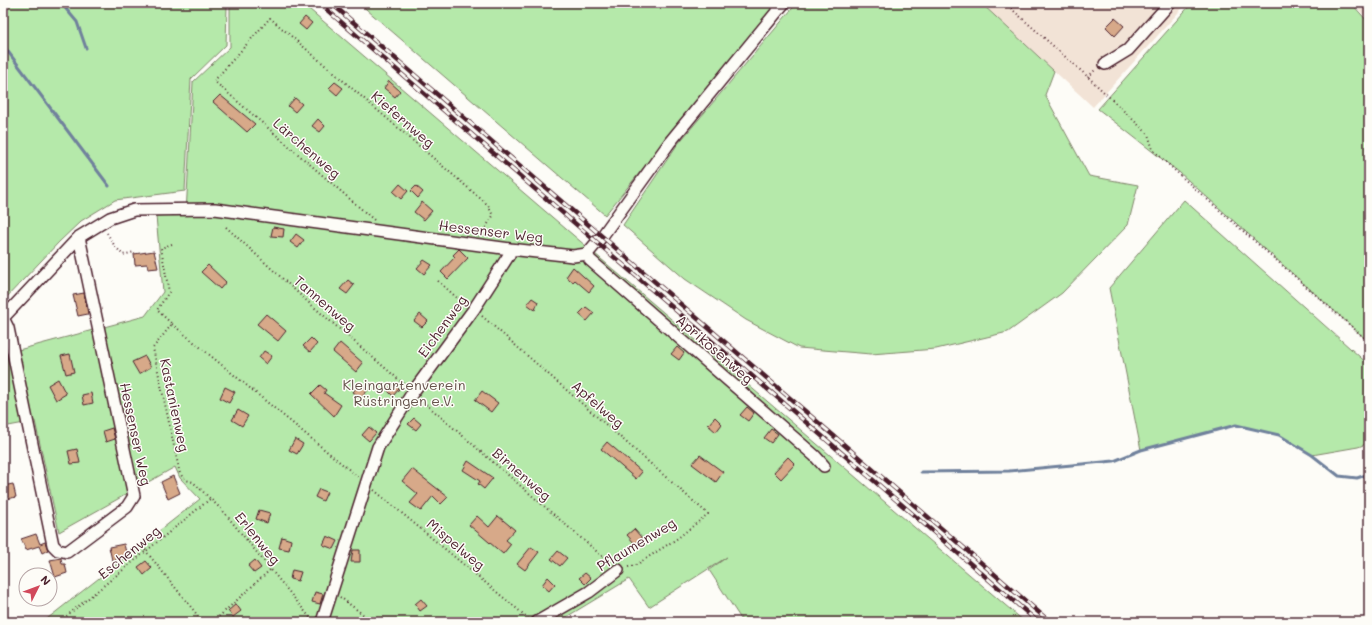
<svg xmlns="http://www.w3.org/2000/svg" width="1372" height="625" viewBox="0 0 1372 625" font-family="Mali,sans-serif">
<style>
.built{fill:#f2e3d6}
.green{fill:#b5e9aa;stroke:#80846a}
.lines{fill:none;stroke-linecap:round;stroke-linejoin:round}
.stream{stroke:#70819c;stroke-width:3}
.building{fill:#d7a989;stroke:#4a1f2b}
.minor-casing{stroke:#4a1f2b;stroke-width:14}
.path{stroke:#4a1f2b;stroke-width:2;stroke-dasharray:1 3;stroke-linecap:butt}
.minor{stroke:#fdfcf7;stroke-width:11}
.rail-casing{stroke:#4a1f2b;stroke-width:4.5}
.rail{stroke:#fdfcf7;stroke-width:3;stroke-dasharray:9;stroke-linecap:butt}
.labels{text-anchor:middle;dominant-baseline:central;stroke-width:3;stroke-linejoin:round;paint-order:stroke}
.street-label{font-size:14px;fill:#4a1f2b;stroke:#fdfcf7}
.park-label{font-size:14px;fill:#65524b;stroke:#fdfcf7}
</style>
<rect width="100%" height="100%" fill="#fdfcf7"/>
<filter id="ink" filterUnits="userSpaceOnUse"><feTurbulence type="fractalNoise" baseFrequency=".025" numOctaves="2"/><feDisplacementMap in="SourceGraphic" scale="8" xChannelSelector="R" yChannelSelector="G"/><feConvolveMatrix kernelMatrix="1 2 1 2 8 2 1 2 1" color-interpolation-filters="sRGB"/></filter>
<g filter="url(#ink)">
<path class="built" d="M 981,3 L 1187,3 L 1093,107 Z
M 1353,3 L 1369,3 L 1369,21 Z"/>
<path class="green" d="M 3,3 L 224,3 L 227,6 L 226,45 L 191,79 L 185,191 L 115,200 L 81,221 L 59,242 L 3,301 Z
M 229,3 L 302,3 L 1025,622 L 743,622 L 709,570 L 727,557 L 649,607 L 629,579 L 558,622 L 43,622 L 200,499 L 180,478 L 175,467 L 59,532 L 35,421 L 3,427 L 3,328 L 11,352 L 145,316 L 163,292 L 156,216 L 186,214 L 193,82 L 230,47 L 230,5 Z
M 359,3 L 778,3 L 605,215 Z
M 797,3 L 981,3 L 1054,71 L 1045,95 L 1089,176 L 1138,185 L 1128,225 L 1062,293 L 1008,332 L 936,349 L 871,354 L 799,348 L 746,320 L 685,279 L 623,225 L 677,145 Z
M 1192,3 L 1351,3 L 1369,23 L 1369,342 L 1180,173 L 1098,109 Z
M 1184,200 L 1369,365 L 1369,443 L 1358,447 L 1312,455 L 1279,435 L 1236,425 L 1141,450 L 1109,288 Z"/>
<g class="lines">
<path class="stream" d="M 61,3 L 77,22 L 86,48
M 3,45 L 109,186
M 921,472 L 1009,471 L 1114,461 L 1141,450 L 1236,425 L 1279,435 L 1312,455 L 1339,476 L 1357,478 L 1369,474"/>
</g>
<path class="building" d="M 305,17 L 312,23 L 306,30 L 299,24 Z
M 1115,18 L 1124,26 L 1115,36 L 1106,27 Z
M 389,81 L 400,91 L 395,97 L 384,88 Z
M 335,82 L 343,88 L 337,95 L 329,88 Z
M 220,95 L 255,124 L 247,132 L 213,102 Z
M 295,98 L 302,104 L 295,112 L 288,106 Z
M 318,119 L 325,126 L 320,132 L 312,126 Z
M 400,184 L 408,191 L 401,199 L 393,192 Z
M 416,186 L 423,192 L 418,198 L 411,191 Z
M 422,202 L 432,211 L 424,220 L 414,212 Z
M 273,227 L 284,229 L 283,237 L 271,236 Z
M 296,234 L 304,240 L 298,248 L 290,242 Z
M 459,249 L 468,258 L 448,279 L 441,272 L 455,257 L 453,255 Z
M 154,251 L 158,268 L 148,269 L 147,264 L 135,265 L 134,254 Z
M 424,260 L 432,265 L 424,274 L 417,268 Z
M 208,265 L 226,282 L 220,289 L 201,272 Z
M 573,267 L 594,286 L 589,292 L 575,280 L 573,282 L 566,277 Z
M 348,280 L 354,285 L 347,294 L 340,289 Z
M 84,293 L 88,314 L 78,316 L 73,295 Z
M 532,298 L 538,302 L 535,310 L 527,304 Z
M 586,307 L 594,313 L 587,321 L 579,314 Z
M 266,314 L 286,331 L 278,341 L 257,324 Z
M 420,314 L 428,321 L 422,327 L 414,321 Z
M 311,338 L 317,344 L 310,352 L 303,346 Z
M 340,343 L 363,363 L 356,372 L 333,352 Z
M 677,347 L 684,353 L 679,360 L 671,354 Z
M 264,351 L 272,356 L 266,364 L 259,358 Z
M 70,354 L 74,372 L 66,374 L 61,356 Z
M 145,356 L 151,367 L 139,374 L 132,362 Z
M 58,379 L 66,394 L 56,400 L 48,385 Z
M 360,383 L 368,390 L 361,398 L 353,392 Z
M 394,383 L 399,389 L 393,396 L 387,390 Z
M 320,385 L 326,390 L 324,393 L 341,405 L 334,416 L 311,394 Z
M 225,387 L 235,392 L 229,403 L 220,398 Z
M 482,391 L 498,403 L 491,412 L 475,400 Z
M 91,393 L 93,403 L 84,405 L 82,395 Z
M 747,407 L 754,413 L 748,421 L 740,415 Z
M 238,410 L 248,416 L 242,426 L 232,420 Z
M 715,417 L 722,424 L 716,432 L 708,425 Z
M 414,418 L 421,424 L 416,430 L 408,424 Z
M 369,427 L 376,433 L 369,441 L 362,435 Z
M 112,428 L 115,439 L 106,442 L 103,431 Z
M 771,429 L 778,434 L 771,443 L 764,438 Z
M 295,439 L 303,444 L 297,454 L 289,450 Z
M 607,442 L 642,472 L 636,479 L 601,449 Z
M 77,449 L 80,463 L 71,464 L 68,451 Z
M 700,455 L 723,472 L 716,482 L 692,464 Z
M 788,457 L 795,464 L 781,479 L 774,472 Z
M 468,461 L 493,478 L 484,489 L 478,484 L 480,481 L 463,470 Z
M 412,469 L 448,497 L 441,504 L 433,496 L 421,511 L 410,503 L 418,494 L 402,481 Z
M 173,476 L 180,493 L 168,499 L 161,482 Z
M 13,484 L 16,497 L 3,500 L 3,486 Z
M 319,489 L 327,492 L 323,501 L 315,497 Z
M 259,510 L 270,513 L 267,523 L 256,519 Z
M 477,516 L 489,527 L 498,516 L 515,530 L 506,540 L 511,544 L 503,554 L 469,525 Z
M 634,529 L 642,538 L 635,544 L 627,535 Z
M 36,534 L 40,544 L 45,542 L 48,550 L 42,553 L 39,546 L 26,550 L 21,539 Z
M 327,536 L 338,541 L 334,549 L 323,545 Z
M 282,537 L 291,540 L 289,550 L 279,548 Z
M 124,544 L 127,557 L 112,560 L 109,547 Z
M 531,547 L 539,552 L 525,570 L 517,564 Z
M 353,550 L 360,550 L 360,562 L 351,562 Z
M 558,551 L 567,558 L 560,566 L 551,559 Z
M 61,558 L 62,564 L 65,564 L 67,573 L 55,577 L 50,560 Z
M 255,560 L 261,568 L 254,573 L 248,566 Z
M 146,561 L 152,568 L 144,575 L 138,567 Z
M 292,570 L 301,572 L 298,581 L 290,579 Z
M 585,573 L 591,578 L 585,584 L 579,578 Z
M 548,577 L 555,584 L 549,591 L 542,585 Z
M 315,592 L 323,594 L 320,604 L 312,602 Z
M 421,599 L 427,606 L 420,611 L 415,604 Z
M 236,604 L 241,611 L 233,617 L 228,611 Z"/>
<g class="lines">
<defs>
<path id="minor" d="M 1105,64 L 1128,50 L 1170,3
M 587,254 L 590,260 L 815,456 L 824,466
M 3,318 L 79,237 L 110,218 L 134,210 L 215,209 L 510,249 L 573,256 L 587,254 L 603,235 L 670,142 L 784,3
M 3,318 L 8,328 L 53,545 L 58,550 L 67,552 L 127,507 L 134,496 L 79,237
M 322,622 L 378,447 L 413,392 L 474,309 L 509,255 L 510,249
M 537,622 L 589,592 L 618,570"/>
</defs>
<use href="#minor" class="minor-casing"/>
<path class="path" d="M 1005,3 L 1088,77 L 1148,134 L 1153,150 L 1183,178 L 1369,342
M 1088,77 L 1096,69
M 374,220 L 214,81 L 270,18 L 488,205 L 493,216 L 481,235
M 226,227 L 308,302 L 405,385
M 107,233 L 114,245 L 123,255 L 134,252
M 172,244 L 161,248 L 169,292 L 157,310 L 172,324 L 153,348 L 180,474 L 186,480 L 193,482 L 223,511 L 312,620
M 438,281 L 464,304
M 482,316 L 708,514 L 678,538 L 636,565 L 628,567
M 172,324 L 358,477
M 420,399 L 610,563
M 374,490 L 528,618
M 145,550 L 203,622
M 340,597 L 373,622
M 67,622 L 64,618 L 210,499
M 213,622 L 271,569"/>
<use href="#minor" class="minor"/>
<defs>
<path id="rail" d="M 319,3 L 1038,622
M 331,3 L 1050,622"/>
</defs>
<use href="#rail" class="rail-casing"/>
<use href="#rail" class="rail"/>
</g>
</g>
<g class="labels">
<g class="street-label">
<text transform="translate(403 119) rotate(41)">Kiefernweg</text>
<text transform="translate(307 148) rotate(41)">Lärchenweg</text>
<text transform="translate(491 231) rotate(7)">Hessenser Weg</text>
<text transform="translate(325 303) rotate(41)">Tannenweg</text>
<text transform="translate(442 326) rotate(-54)">Eichenweg</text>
<text transform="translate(715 349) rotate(41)">Aprikosenweg</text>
<text transform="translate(598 404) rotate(41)">Apfelweg</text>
<text transform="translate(175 405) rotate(78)">Kastanienweg</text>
<text transform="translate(136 434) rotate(78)">Hessenser Weg</text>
<text transform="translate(522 474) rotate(41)">Birnenweg</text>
<text transform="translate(258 538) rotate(51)">Erlenweg</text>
<text transform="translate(456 544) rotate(40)">Mispelweg</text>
<text transform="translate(636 544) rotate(-31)">Pflaumenweg</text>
<text transform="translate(129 552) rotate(-39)">Eschenweg</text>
</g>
<g class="park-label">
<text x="404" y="384">Kleingartenverein<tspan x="404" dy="16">Rüstringen e.V.</tspan></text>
</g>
</g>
<rect width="1372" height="625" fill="none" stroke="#fdfcf7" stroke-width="16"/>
<rect x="8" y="8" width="1356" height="609" fill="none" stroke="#4a1f2b" stroke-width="1.5" filter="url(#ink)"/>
<g transform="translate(38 587) rotate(48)"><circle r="19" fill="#fdfcf7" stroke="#b5a4a5"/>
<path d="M0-3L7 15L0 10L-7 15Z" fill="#d1495b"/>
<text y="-6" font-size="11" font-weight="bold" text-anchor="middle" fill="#4a1f2b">N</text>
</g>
</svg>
